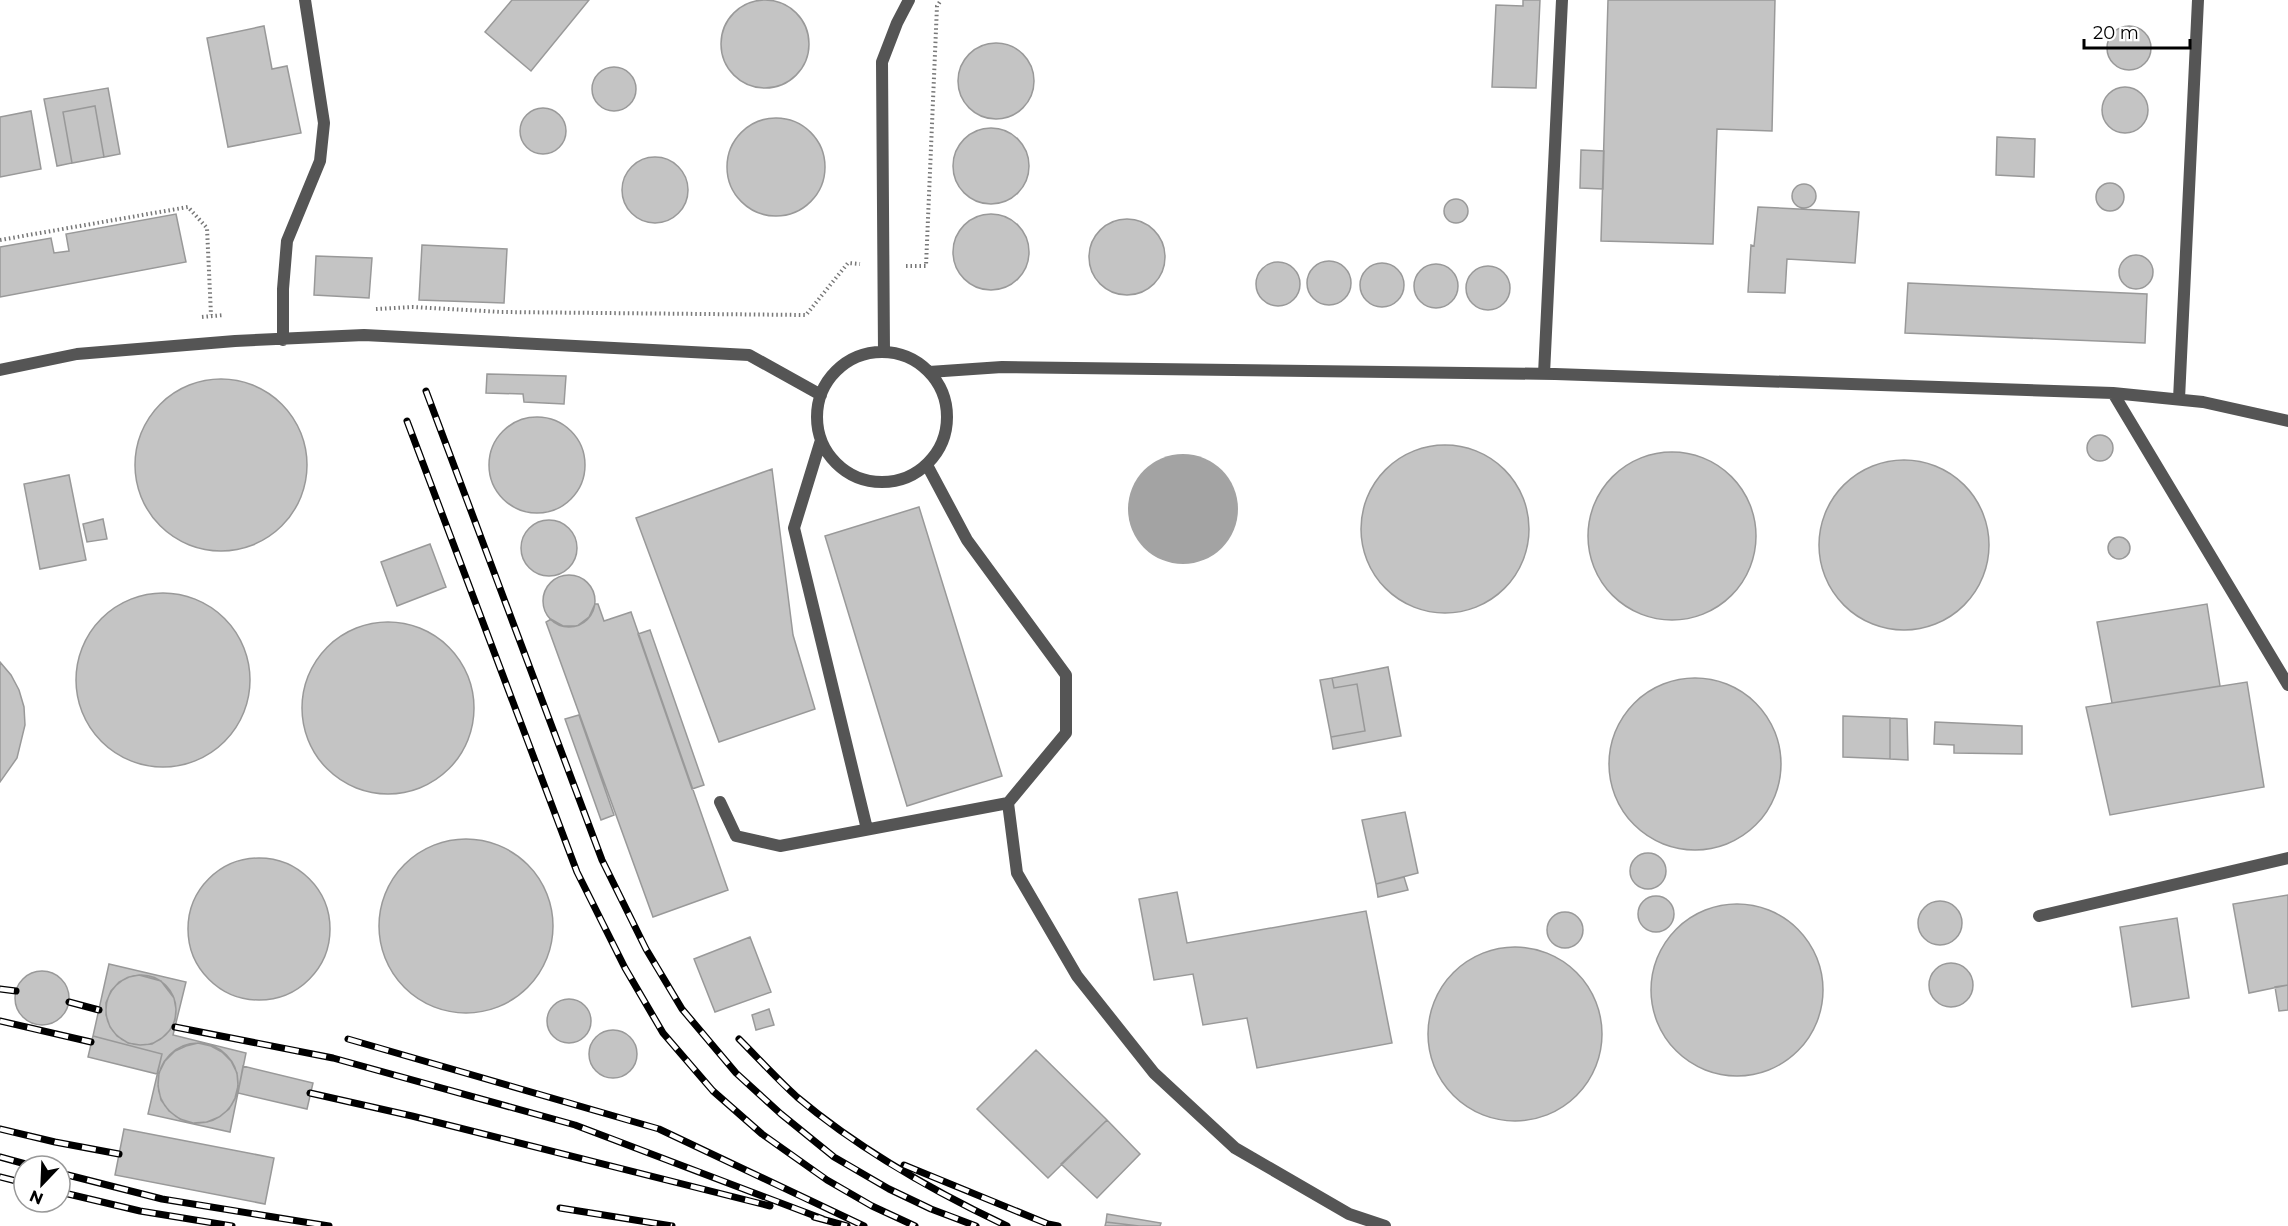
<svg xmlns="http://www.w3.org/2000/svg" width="2288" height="1226" viewBox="0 0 2288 1226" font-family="Montserrat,sans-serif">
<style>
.water{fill:#a3a3a3}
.building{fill:#c4c4c4;stroke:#999;stroke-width:1.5;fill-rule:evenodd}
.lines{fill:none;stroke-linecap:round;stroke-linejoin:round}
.path{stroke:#777;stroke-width:4;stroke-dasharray:1.5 3;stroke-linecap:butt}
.service{stroke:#555;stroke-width:12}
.rail-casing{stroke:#000;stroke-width:7}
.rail{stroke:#fff;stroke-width:4.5;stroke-dasharray:14;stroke-linecap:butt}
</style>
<rect width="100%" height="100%" fill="#fff"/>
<path class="water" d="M1128 509a55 55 0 1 1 110 0a55 55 0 1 1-110 0Z"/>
<path class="building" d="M 512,0 L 589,0 L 531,71 L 485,32 Z
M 1523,0 L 1540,0 L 1536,88 L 1492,87 L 1496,5 L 1523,6 Z
M 1608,0 L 1775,0 L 1772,131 L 1717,129 L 1713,244 L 1601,241 Z
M721 44a44 44 0 1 1 88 0a44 44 0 1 1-88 0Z
M 264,26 L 272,69 L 287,66 L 301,133 L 228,147 L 207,38 Z
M2107 48a22 22 0 1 1 44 0a22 22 0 1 1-44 0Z
M958 81a38 38 0 1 1 76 0a38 38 0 1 1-76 0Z
M592 89a22 22 0 1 1 44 0a22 22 0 1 1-44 0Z
M2102 110a23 23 0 1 1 46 0a23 23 0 1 1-46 0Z
M 108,88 L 120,154 L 104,157 L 95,106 L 63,112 L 72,163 L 57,166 L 44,99 Z
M 95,106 L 104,157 L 72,163 L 63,112 Z
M520 131a23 23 0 1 1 46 0a23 23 0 1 1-46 0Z
M 31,111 L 41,169 L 0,177 L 0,117 Z
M727 167a49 49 0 1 1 98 0a49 49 0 1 1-98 0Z
M953 166a38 38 0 1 1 76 0a38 38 0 1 1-76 0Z
M 1997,137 L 2035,139 L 2034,177 L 1996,175 Z
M 1581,150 L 1604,151 L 1603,189 L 1580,188 Z
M622 190a33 33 0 1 1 66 0a33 33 0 1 1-66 0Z
M2096 197a14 14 0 1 1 28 0a14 14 0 1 1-28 0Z
M1792 196a12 12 0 1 1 24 0a12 12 0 1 1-24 0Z
M1444 211a12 12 0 1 1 24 0a12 12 0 1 1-24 0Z
M 1758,207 L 1859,212 L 1855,263 L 1787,259 L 1785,293 L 1748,292 L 1751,245 L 1754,246 Z
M 176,214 L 186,262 L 0,297 L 0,247 L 51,238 L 54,253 L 69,251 L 66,234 Z
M953 252a38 38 0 1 1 76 0a38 38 0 1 1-76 0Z
M1089 257a38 38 0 1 1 76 0a38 38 0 1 1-76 0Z
M 422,245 L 507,249 L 504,303 L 419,300 Z
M2119 272a17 17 0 1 1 34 0a17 17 0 1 1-34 0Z
M 316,256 L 372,258 L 369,298 L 314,295 Z
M1307 283a22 22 0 1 1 44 0a22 22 0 1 1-44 0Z
M1256 284a22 22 0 1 1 44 0a22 22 0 1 1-44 0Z
M1360 285a22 22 0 1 1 44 0a22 22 0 1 1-44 0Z
M1414 286a22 22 0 1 1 44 0a22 22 0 1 1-44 0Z
M1466 288a22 22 0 1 1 44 0a22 22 0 1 1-44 0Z
M 1908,283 L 2147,294 L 2145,343 L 1905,333 Z
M 487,374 L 566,376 L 564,404 L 524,402 L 523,394 L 486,393 Z
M135 465a86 86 0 1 1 172 0a86 86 0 1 1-172 0Z
M489 465a48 48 0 1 1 96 0a48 48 0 1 1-96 0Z
M2087 448a13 13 0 1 1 26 0a13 13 0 1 1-26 0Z
M1361 529a84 84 0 1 1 168 0a84 84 0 1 1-168 0Z
M1588 536a84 84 0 1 1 168 0a84 84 0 1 1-168 0Z
M1819 545a85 85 0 1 1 170 0a85 85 0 1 1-170 0Z
M 772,469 L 793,635 L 815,709 L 719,742 L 636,518 Z
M 69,475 L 86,560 L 40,569 L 24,484 Z
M 919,507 L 1002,776 L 907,806 L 825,536 Z
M 103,519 L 107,539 L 87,542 L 83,524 Z
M521 548a28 28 0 1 1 56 0a28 28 0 1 1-56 0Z
M2108 548a11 11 0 1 1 22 0a11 11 0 1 1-22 0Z
M 430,544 L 446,587 L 397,606 L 381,562 Z
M543 601a26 26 0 1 1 52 0a26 26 0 1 1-52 0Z
M76 680a87 87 0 1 1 174 0a87 87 0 1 1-174 0Z
M 595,604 L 598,604 L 604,621 L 631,612 L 728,890 L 653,917 L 546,622 L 551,619 L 563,626 L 577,626 L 589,617 Z
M 2207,604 L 2220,686 L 2112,703 L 2097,622 Z
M302 708a86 86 0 1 1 172 0a86 86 0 1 1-172 0Z
M 650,630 L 704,785 L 692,789 L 638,634 Z
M 0,662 L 11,675 L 19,690 L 24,707 L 25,725 L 17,758 L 0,782 Z
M 1388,667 L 1401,736 L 1333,749 L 1331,737 L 1365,731 L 1357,684 L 1334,688 L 1332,678 Z
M1609 764a86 86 0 1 1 172 0a86 86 0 1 1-172 0Z
M 1332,678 L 1334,688 L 1357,684 L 1365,731 L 1331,737 L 1320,680 Z
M 2247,682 L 2264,787 L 2110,815 L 2086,707 Z
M 579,715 L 614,815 L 601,820 L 565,719 Z
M 1843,716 L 1890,718 L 1890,759 L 1843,757 Z
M 1890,718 L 1907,719 L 1908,760 L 1890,759 Z
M 1935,722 L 2022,726 L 2022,754 L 1954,753 L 1954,745 L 1934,744 Z
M 1405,812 L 1418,873 L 1376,884 L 1362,820 Z
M379 926a87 87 0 1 1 174 0a87 87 0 1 1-174 0Z
M1630 871a18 18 0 1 1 36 0a18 18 0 1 1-36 0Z
M188 929a71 71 0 1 1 142 0a71 71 0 1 1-142 0Z
M 1404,877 L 1408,890 L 1378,897 L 1376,884 Z
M 1177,892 L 1187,943 L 1366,911 L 1392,1043 L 1257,1068 L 1247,1018 L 1203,1025 L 1193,974 L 1154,980 L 1139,899 Z
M 2288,895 L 2288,985 L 2249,993 L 2233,904 Z
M1638 914a18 18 0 1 1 36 0a18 18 0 1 1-36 0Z
M1918 923a22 22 0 1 1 44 0a22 22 0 1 1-44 0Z
M1651 990a86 86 0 1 1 172 0a86 86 0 1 1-172 0Z
M1547 930a18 18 0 1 1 36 0a18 18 0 1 1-36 0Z
M 2177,918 L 2189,998 L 2132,1007 L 2120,927 Z
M 750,937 L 771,992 L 715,1012 L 694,959 Z
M1428 1034a87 87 0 1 1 174 0a87 87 0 1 1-174 0Z
M1929 985a22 22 0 1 1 44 0a22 22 0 1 1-44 0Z
M 109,964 L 186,982 L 173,1035 L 246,1053 L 230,1132 L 148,1114 L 162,1054 L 93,1036 ZM 139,975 L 161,981 L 174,998 L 176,1009 L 175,1020 L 170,1030 L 162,1038 L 152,1044 L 140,1045 L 128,1043 L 117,1036 L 110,1027 L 106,1015 L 106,1003 L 111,991 L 119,982 L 129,977 ZM 198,1043 L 211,1046 L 222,1052 L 231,1061 L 237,1073 L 238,1086 L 235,1098 L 229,1109 L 219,1117 L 207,1122 L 193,1123 L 180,1119 L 169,1111 L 161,1100 L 158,1086 L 159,1073 L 165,1061 L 175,1051 L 186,1046 Z
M15 998a27 27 0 1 1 54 0a27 27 0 1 1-54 0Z
M106 1010a35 35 0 1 1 70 0a35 35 0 1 1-70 0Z
M 2288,985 L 2288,1010 L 2279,1011 L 2275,987 Z
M547 1021a22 22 0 1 1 44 0a22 22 0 1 1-44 0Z
M 769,1009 L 774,1025 L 756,1030 L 752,1015 Z
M589 1054a24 24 0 1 1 48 0a24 24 0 1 1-48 0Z
M 93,1036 L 162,1054 L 157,1074 L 88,1057 Z
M158 1083a40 40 0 1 1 80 0a40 40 0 1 1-80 0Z
M 1036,1050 L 1107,1120 L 1048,1178 L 977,1109 Z
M 243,1066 L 313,1083 L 307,1109 L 238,1093 Z
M 1107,1120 L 1140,1154 L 1097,1198 L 1061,1164 Z
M 124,1129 L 274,1158 L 265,1204 L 115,1175 Z
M 1107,1214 L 1161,1223 L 1160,1226 L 1139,1226 L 1106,1222 Z
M 1106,1222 L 1139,1226 L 1105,1226 Z"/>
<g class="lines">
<path class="path" d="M 0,240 L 188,207 L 207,228 L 211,315
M 906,266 L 926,266 L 937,6 L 941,0
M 376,309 L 412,307 L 501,312 L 806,315 L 848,263 L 860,264
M 202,317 L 224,315"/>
<path class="service" d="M 283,340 L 283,289 L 287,241 L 320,161 L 324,123 L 305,0
M 884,352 L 882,62 L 897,23 L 909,0
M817 417a65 65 0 1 1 130 0a65 65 0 1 1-130 0Z
M 0,370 L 77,354 L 235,341 L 364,335 L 749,355 L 821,395
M 929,372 L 1002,367 L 1555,374 L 2113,393 L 2203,402 L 2288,421
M 1544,374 L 1562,0
M 2113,393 L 2288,685
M 2179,399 L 2198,0
M 821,440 L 794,528 L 867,829
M 927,465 L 967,540 L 1066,675 L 1066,733 L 1008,803 L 1017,873 L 1077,976 L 1154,1073 L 1235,1148 L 1349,1214 L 1385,1226
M 720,802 L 736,836 L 780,846 L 1008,803
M 2039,916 L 2288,858"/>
<defs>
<path id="rail" d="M 426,391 L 602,860 L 646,949 L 682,1009 L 736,1073 L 781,1114 L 834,1157 L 889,1189 L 931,1209 L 976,1226
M 407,421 L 577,872 L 625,968 L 663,1033 L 713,1091 L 762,1134 L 827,1180 L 872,1206 L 915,1226
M 0,989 L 16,991
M 69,1002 L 99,1010
M 0,1021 L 91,1042
M 175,1027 L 333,1058 L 575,1125 L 823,1219
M 348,1039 L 659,1129 L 864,1226
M 739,1039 C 758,1058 777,1079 797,1097 C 860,1150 933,1191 1007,1226
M 310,1093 L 412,1116 L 770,1206
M 0,1129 L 55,1142 L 119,1154
M 0,1157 L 33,1166
M 904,1165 L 1048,1224 L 1058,1226
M 60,1173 L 162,1199 L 329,1226
M 0,1177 L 24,1183
M 60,1192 L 140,1211 L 232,1226
M 560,1208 L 672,1226
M 814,1217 L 847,1226"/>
</defs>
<use href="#rail" class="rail-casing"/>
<use href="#rail" class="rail"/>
</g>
<g transform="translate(42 1184) rotate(203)"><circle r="28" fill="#ffffff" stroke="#999999" stroke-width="1.5"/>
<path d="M0-4.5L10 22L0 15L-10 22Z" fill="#000000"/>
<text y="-9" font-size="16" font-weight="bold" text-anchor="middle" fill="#000000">N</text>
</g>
<path d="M2084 39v9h106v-9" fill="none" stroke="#000000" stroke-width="3"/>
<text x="2093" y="39" font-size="18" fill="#000000" stroke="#ffffff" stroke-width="4.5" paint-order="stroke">20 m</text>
</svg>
